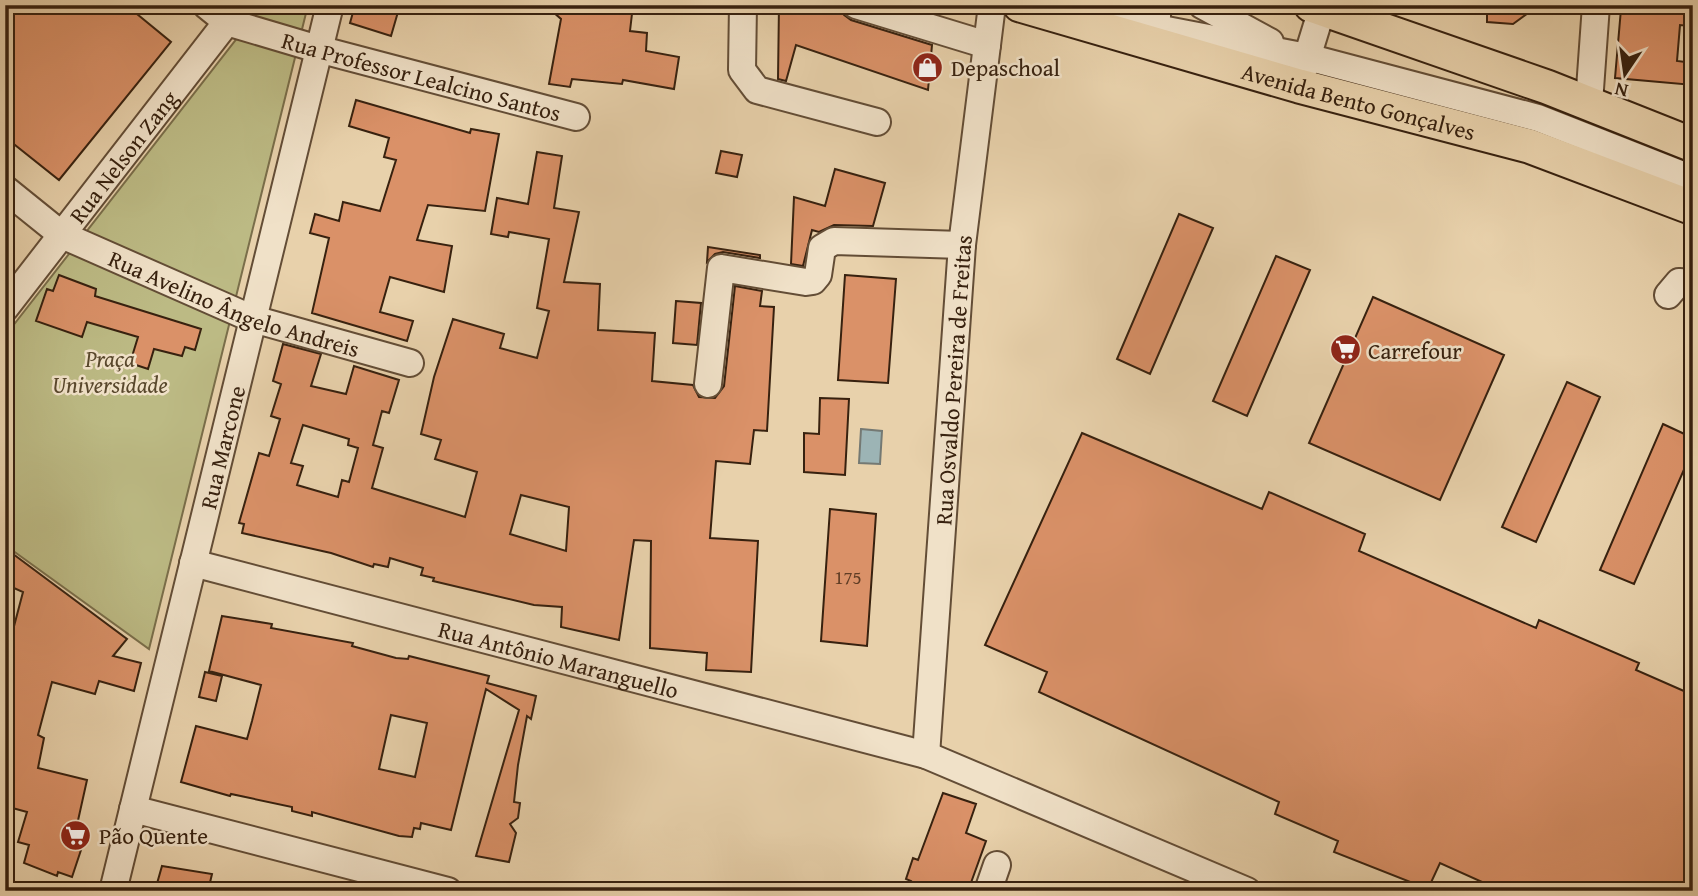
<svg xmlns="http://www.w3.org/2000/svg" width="1698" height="896" viewBox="0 0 1698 896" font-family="'Gentium Book Plus',serif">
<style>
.green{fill:#bcba84;stroke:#7a6e4a;stroke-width:2}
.water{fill:#9cb4b5;stroke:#747973;stroke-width:2}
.building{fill:#da9168;stroke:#37210f;stroke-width:2;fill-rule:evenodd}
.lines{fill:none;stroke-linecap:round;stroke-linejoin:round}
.minor-casing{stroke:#634d36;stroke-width:30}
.major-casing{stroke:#37210f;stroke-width:37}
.minor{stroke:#f0e1c8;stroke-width:26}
.major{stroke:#e8d1ab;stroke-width:33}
.labels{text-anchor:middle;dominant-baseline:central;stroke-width:5;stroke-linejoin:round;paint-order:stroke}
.number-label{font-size:19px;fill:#603d25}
.poi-label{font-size:23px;fill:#37210f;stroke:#f0e1c8;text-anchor:start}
.street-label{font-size:23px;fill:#37210f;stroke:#f0e1c8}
.park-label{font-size:23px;font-style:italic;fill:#58472c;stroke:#f0e1c8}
</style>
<rect width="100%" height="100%" fill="#e8d1ab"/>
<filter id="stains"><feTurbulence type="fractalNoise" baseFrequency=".00286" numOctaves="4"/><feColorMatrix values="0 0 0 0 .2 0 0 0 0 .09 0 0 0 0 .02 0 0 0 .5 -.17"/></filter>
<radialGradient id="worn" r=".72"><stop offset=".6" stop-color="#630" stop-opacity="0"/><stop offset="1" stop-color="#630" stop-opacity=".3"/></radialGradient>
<path class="green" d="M 263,5 L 308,5 L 149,649 L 5,545 L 5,336 Z"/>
<path class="water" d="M 861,429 L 882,431 L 880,464 L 859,463 Z"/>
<path class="building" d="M 5,5 L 126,5 L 171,42 L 59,180 L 5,137 Z
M 355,5 L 400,5 L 391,36 L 350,23 Z
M 545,5 L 633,5 L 630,31 L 647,33 L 646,51 L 679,57 L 674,89 L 623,80 L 622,84 L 572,79 L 570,87 L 549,84 L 561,19 Z
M 779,5 L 841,5 L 844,15 L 851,20 L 932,45 L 928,90 L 796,45 L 786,81 L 778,79 Z
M 1487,5 L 1539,5 L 1513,24 L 1487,22 Z
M 1625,5 L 1693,5 L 1690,26 L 1680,25 L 1677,61 L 1693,63 L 1693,85 L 1615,78 L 1621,9 Z
M 356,100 L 470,133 L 471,129 L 499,134 L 485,211 L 428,205 L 417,240 L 452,246 L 444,292 L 390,277 L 380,312 L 413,321 L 407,341 L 312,313 L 329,238 L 310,233 L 315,214 L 339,221 L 343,202 L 380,211 L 396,160 L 384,157 L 389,138 L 349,126 Z
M 721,151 L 742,155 L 737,177 L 716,173 Z
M 537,152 L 562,156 L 554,208 L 579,212 L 564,282 L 600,284 L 598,330 L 655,333 L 652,381 L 693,385 L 699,397 L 715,398 L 724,386 L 735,286 L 762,291 L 760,306 L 774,307 L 767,431 L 754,430 L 750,464 L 716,461 L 710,538 L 758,541 L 751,672 L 706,670 L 707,653 L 650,648 L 651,541 L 634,540 L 619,640 L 561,627 L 562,607 L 534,605 L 433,581 L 434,578 L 421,575 L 423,568 L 390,558 L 388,567 L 374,564 L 373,567 L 331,553 L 242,533 L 244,524 L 239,523 L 259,453 L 269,456 L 280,419 L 271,416 L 281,384 L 273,381 L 283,344 L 321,354 L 311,386 L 346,394 L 354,366 L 399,380 L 389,413 L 382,411 L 373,445 L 383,448 L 372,488 L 465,517 L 477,472 L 435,459 L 441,440 L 421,434 L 434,377 L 453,319 L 504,334 L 500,348 L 537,358 L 549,311 L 537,308 L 549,239 L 509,232 L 508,237 L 491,234 L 497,198 L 528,204 ZM 303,425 L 349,439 L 348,445 L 358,448 L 349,482 L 342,480 L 338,497 L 297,485 L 303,466 L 291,463 ZM 521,495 L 569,507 L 566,551 L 510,534 Z
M 835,169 L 885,183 L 873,226 L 834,225 L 819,232 L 812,230 L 803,266 L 791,264 L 794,197 L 825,206 Z
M 1179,214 L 1213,228 L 1150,374 L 1117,359 Z
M 708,247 L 760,255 L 760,258 L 723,252 L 715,254 L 707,262 Z
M 1276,256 L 1310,270 L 1247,416 L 1213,401 Z
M 59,275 L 96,289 L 95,296 L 201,329 L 195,350 L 185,347 L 182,356 L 154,349 L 148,369 L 130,363 L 138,337 L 87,322 L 82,337 L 36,321 L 47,289 L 53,291 Z
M 845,275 L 896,279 L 888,383 L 838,380 Z
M 1373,297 L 1504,355 L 1440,500 L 1309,443 Z
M 676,301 L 701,303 L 697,345 L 673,343 Z
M 1567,382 L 1600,397 L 1536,542 L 1502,527 Z
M 820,398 L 849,399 L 845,475 L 804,472 L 804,433 L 819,434 Z
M 1663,424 L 1693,438 L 1693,449 L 1634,584 L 1600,570 Z
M 1082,433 L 1262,509 L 1269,492 L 1365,534 L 1359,551 L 1536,628 L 1539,620 L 1639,663 L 1636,670 L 1693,695 L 1693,891 L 1502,891 L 1440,863 L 1428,889 L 1334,852 L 1338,841 L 1275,814 L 1279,802 L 1039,692 L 1047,672 L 985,645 Z
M 830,509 L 876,514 L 867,646 L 821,641 Z
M 5,548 L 127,639 L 113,656 L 141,663 L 134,691 L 99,681 L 95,694 L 52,682 L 38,735 L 44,738 L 38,768 L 87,780 L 77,825 L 78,830 L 87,832 L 72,877 L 58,872 L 57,876 L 24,863 L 29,845 L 18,842 L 27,812 L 5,806 L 5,628 L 13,630 L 23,592 L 5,584 Z
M 222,616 L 272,624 L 271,628 L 353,643 L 352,646 L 396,658 L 408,659 L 409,656 L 489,676 L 487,683 L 536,696 L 531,719 L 527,716 L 518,765 L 514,802 L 520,803 L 518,818 L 510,824 L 516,833 L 509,862 L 476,856 L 519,710 L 486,689 L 451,830 L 421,823 L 420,829 L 414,828 L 412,837 L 399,836 L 312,812 L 312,816 L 292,811 L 292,807 L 231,794 L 230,796 L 181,782 L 196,726 L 247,739 L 252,721 L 261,685 L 209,671 ZM 391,715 L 427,723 L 415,777 L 379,769 Z
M 205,672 L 222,676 L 216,701 L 199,697 Z
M 943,793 L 976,804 L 966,833 L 986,841 L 968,891 L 908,891 L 911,881 L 906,879 L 913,858 L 918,860 Z
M 162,866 L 212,874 L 208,891 L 169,891 L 156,887 Z"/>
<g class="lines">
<defs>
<g id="minor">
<path id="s1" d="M 206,5 L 227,22 L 318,49 L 576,117"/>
<path d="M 743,5 L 742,70 L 757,90 L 877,122"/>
<path d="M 856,5 L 987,45"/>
<path d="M 1117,5 L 1157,16"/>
<path d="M 1202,5 L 1270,42"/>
<path d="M 1130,23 L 1307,57 L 1538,118 L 1693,179"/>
<path d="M 1302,74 L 1322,9"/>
<path d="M 1589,103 L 1596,5"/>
<path id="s2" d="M 5,189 L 62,235 L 253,319 L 410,363"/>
<path d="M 1668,295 L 1679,282 L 1693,283"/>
<path id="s3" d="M 5,308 L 240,5"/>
<path d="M 708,384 L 721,268 L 806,282 L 813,281 L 818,275 L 822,248 L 834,241 L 962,245"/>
<path id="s4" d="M 193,563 L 926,755 L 1247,891"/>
<path id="s5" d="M 926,755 L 962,245 L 992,5"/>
<path d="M 133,809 L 448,891"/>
<path id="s6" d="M 113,891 L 330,5"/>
<path d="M 988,891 L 997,865"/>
</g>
<g id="major">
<path id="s7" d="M 1020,5 L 1299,86 L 1529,146 L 1693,208"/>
<path d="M 1311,5 L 1547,87 L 1693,145"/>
</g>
</defs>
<use href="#minor" class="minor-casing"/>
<use href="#major" class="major-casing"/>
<use href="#minor" class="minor"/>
<use href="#major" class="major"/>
</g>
<defs>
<symbol id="shop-disc" viewBox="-11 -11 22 22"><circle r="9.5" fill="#8f2418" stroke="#f0e1c8"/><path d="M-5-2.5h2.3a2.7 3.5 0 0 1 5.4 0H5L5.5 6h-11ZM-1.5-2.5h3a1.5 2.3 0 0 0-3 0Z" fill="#fff"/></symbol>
<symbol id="supermarket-disc" viewBox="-11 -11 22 22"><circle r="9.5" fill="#8f2418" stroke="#f0e1c8"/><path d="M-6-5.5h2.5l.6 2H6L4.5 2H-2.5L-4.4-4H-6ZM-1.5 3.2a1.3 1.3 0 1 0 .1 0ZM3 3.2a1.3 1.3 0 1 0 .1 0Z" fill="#fff"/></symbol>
</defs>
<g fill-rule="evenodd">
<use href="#shop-disc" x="910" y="50" width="35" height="35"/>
<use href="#supermarket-disc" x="1328" y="332" width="35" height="35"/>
<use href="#supermarket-disc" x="58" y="818" width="35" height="35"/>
</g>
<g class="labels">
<g class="number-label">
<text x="848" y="577">175</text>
</g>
<g class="poi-label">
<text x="951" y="67">Depaschoal</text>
<text x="1368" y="350">Carrefour</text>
<text x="99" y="835">Pão Quente</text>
</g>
<g class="street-label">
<text stroke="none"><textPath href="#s1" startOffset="229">Rua Professor Lealcino Santos</textPath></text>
<text stroke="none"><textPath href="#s7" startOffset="352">Avenida Bento Gonçalves</textPath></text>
<text stroke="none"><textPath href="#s3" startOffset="192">Rua Nelson Zang</textPath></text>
<text stroke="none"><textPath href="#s2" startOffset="259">Rua Avelino Ângelo Andreis</textPath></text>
<text stroke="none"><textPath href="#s5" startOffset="376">Rua Osvaldo Pereira de Freitas</textPath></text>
<text stroke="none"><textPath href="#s6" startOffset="457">Rua Marcone</textPath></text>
<text stroke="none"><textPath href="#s4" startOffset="378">Rua Antônio Maranguello</textPath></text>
</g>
<g class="park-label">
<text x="110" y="358">Praça<tspan x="110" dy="26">Universidade</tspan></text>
</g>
</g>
<rect width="1698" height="896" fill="none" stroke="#e8d1ab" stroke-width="28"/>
<rect x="7" y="7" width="1684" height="882" fill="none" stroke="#37210f" stroke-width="3.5"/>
<rect x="14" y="14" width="1670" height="868" fill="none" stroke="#37210f" stroke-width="2"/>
<g transform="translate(1625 74) rotate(193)" stroke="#f0e1c8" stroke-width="5" paint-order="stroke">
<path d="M0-5L12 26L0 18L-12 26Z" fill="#37210f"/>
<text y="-10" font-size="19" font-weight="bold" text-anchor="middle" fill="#37210f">N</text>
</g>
<rect width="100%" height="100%" filter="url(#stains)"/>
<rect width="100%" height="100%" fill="url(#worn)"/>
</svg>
